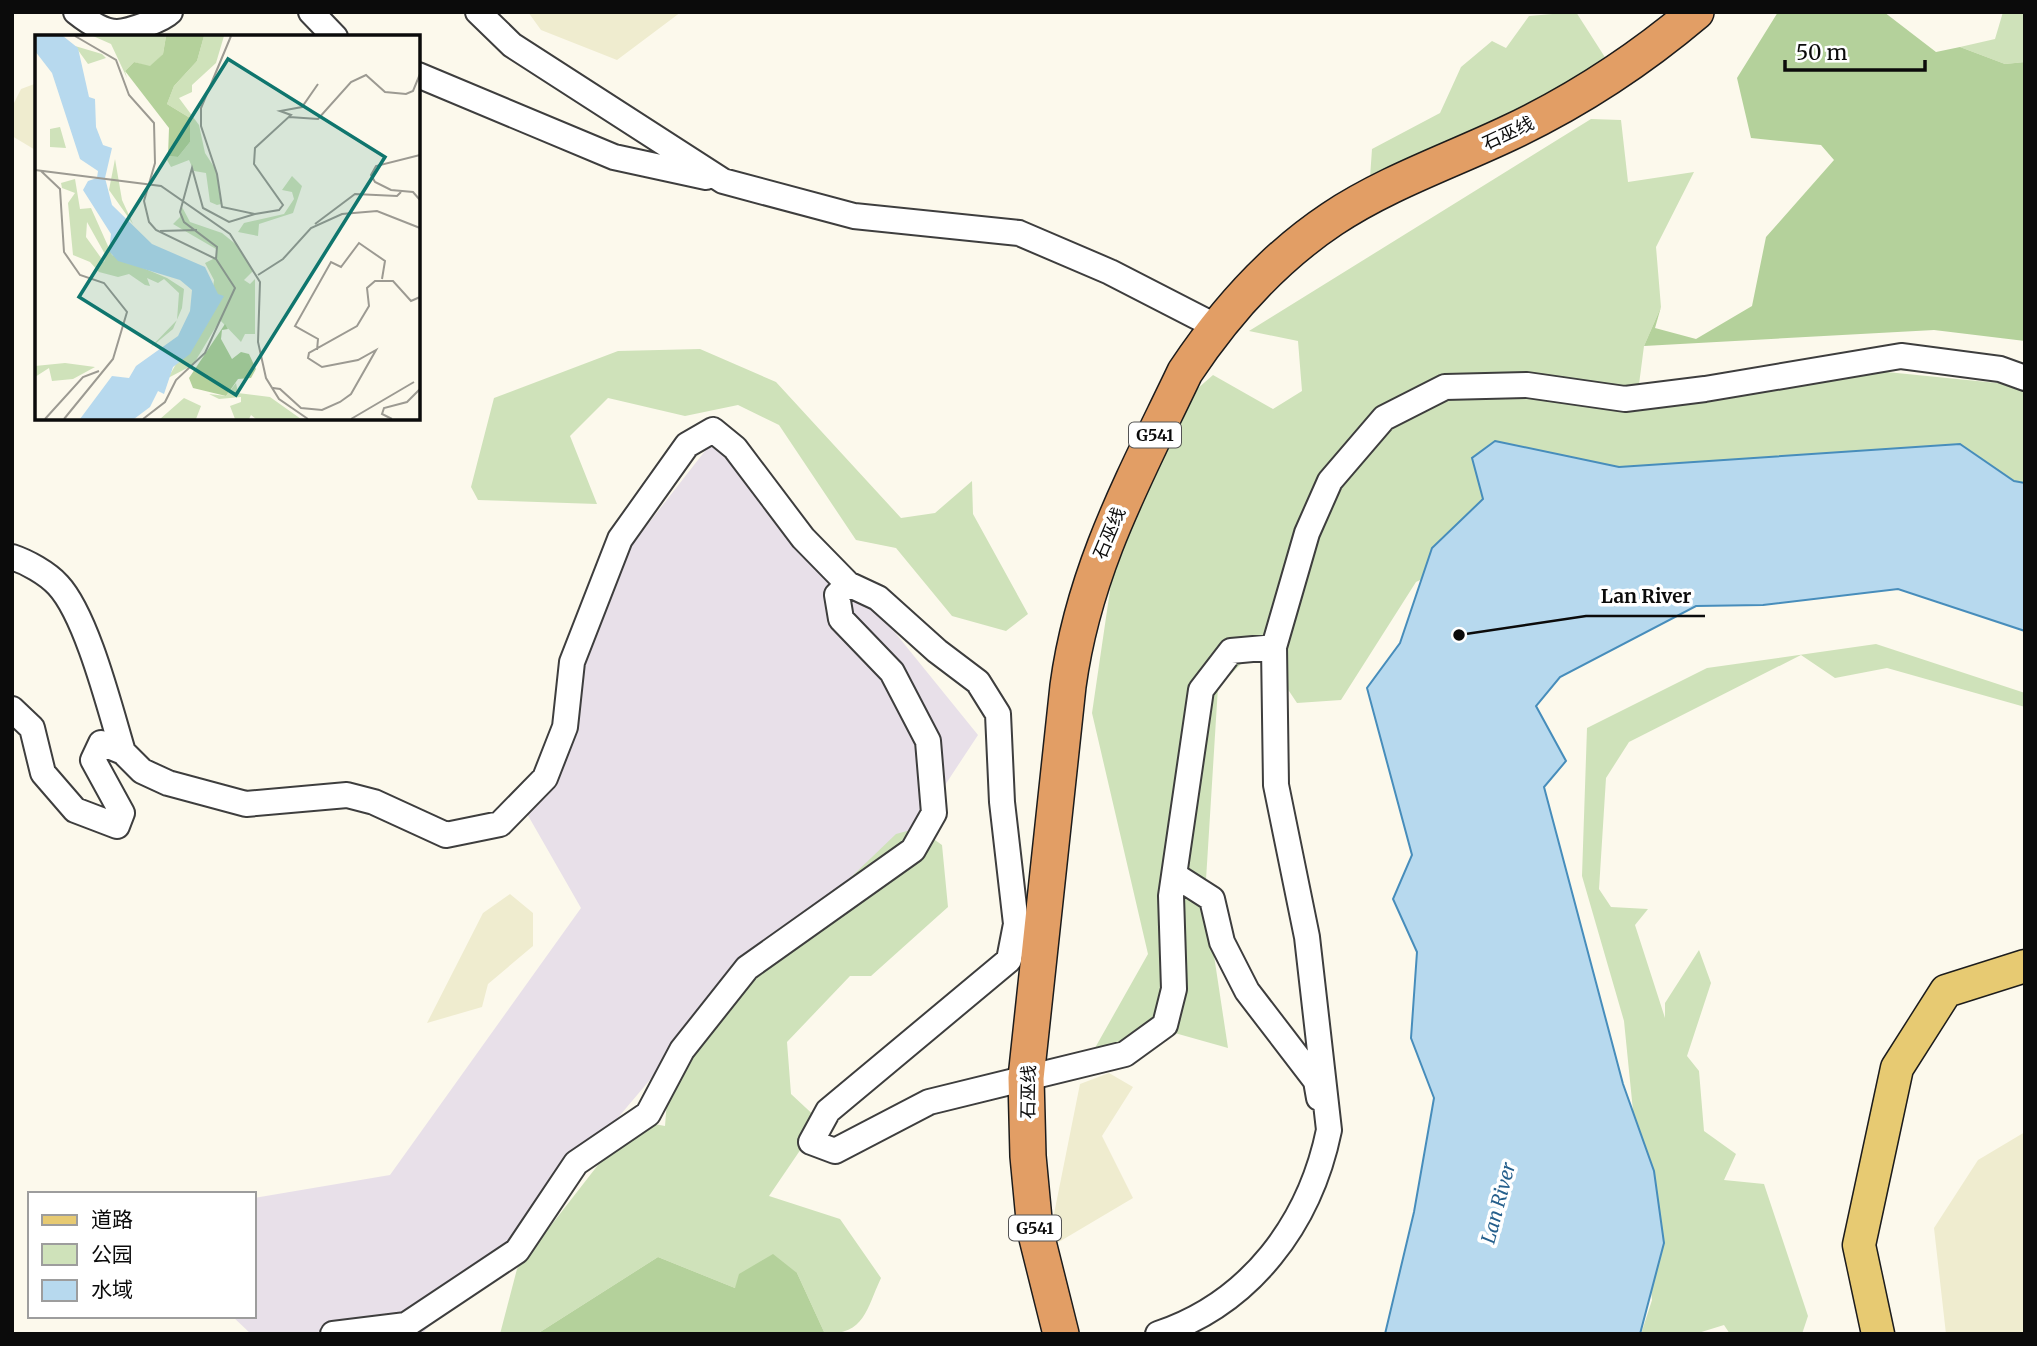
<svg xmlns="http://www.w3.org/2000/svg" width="2037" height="1346" viewBox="0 0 2037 1346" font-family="Merriweather,'Noto Sans SC',serif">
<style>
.industrial{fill:#e8e0e9}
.farmland{fill:#efeccf}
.green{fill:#cfe2ba}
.forest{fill:#b4d19b}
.water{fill:#b7d9ee;stroke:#478dbb;stroke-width:2}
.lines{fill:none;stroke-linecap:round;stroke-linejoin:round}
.minor-casing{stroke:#3e3e3e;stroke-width:28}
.major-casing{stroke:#1c1c1c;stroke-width:35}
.highway-casing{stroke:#1c1c1c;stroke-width:38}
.minor{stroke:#fff;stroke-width:24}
.major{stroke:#e7ca72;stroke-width:32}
.highway{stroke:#e29e65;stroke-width:35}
.labels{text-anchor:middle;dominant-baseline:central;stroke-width:7;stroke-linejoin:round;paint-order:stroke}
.shield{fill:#fff;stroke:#545454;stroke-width:2}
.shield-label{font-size:16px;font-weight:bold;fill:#0b0b0b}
.street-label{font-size:18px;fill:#0b0b0b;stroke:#fff}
.water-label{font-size:19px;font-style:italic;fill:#255f8c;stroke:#fff}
.inset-road{fill:none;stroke:#9c9a92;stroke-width:2}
.view{fill:#0f766e;fill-opacity:0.15;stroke:#0f766e;stroke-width:3.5}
.inset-edge{fill:none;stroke:#0b0b0b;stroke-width:3.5}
.leader{fill:none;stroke:#0b0b0b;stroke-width:2.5}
.callout-dot{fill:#0b0b0b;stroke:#fff;stroke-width:2.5}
.callout-label{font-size:19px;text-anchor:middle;font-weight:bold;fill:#0b0b0b;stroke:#fff;stroke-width:7;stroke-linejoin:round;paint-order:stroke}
</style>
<rect width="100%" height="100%" fill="#fcf9ec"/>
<path class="industrial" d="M 726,424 L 978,735 L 899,855 L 736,978 L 567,1178 L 422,1334 L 251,1334 L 232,1316 L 254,1316 L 254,1198 L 390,1175 L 581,908 L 526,812 L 598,588 Z"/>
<path class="farmland" d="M 528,12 L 681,12 L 617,60 L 541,30 Z
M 37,83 L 37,151 L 12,136 L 12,107 L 21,89 Z
M 510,894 L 533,913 L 533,946 L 488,984 L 482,1007 L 427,1023 L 483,913 Z
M 1109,1073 L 1133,1087 L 1102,1136 L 1133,1198 L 1047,1249 L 1080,1084 Z
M 2025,1132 L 2025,1334 L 1946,1334 L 1934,1228 L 1978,1160 Z"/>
<path class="green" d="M 1576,12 L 1608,62 L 1603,101 L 1549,102 L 1369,192 L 1372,149 L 1440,113 L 1461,67 L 1492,41 L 1506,48 L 1529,16 Z
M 2003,12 L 2025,12 L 2025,62 L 2005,64 L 1960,47 L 1995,39 Z
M 1591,119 L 1621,120 L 1628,182 L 1694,172 L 1656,247 L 1661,307 L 1644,346 L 1638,392 L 1877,371 L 2017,385 L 2025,389 L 2025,504 L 1571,509 L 1416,582 L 1341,700 L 1297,703 L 1259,646 L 1218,687 L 1205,896 L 1228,1048 L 1157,1028 L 1082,1071 L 1148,954 L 1092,713 L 1114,563 L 1164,418 L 1213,375 L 1273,409 L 1302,391 L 1298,341 L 1249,331 Z
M 700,349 L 776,382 L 901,518 L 935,513 L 972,481 L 973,514 L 1028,614 L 1006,631 L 952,616 L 896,548 L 856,540 L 779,425 L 738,405 L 685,416 L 608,398 L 570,436 L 597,504 L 478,500 L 471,487 L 494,398 L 618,351 Z
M 1876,644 L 2025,693 L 2025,707 L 1887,668 L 1835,678 L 1801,655 L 1629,742 L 1606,778 L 1599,889 L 1611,907 L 1648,909 L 1635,925 L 1665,1018 L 1665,1003 L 1699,950 L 1711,983 L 1687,1056 L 1699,1071 L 1704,1131 L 1736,1154 L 1724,1180 L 1764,1184 L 1808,1316 L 1802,1334 L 1730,1334 L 1724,1325 L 1695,1334 L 1641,1334 L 1652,1300 L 1624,1021 L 1582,876 L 1587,728 L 1707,668 Z
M 918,828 L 942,845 L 948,907 L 871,976 L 850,976 L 787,1042 L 791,1094 L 820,1121 L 769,1196 L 840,1219 L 881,1278 C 866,1310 865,1334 825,1334 L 797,1273 L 735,1288 L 658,1257 L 537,1334 L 500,1334 L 517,1269 L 633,1120 L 665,1126 L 668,1088 L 728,995 L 896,834 Z"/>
<path class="forest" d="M 1778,12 L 1884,12 L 1936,52 L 1960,47 L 2005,64 L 2025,62 L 2025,341 L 1934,330 L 1644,346 L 1661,307 L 1655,328 L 1696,339 L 1752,306 L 1766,237 L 1834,160 L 1821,145 L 1751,138 L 1737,78 Z
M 773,1254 L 797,1273 L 825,1334 L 537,1334 L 658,1257 L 735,1288 L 739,1274 Z"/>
<path class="water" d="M 1495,441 L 1619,467 L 1960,444 L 2014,481 L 2025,483 L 2025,631 L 1898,589 L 1763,605 L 1696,606 L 1560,677 L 1536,706 L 1566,761 L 1544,787 L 1623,1084 L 1654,1171 L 1664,1243 L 1640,1334 L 1385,1334 L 1414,1212 L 1434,1098 L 1411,1038 L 1417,952 L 1393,899 L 1412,855 L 1367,688 L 1400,643 L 1432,548 L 1483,499 L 1472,458 Z"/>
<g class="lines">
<defs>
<path id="minor" d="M 76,12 C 86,20 103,32 117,32 C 128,32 162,20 170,12
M 311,12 L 335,37
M 478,12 L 512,45 L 723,181 L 854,216 L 1019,233 L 1110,272 L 1217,327
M 418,75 L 614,157 L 706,177
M 12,557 C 27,562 47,573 58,585 C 87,616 110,709 123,752
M 12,709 L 32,728 L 43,773 L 75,810 L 117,826 L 122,813 L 93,760 L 101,743 L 123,752 L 142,771 L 168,783 L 246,804 L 347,795 L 374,802 L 446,835 L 500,824 L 545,778 L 565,727 L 572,662 L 620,539 L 687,445 L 713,430 L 735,448 L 803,538 L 848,584
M 1176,876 L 1212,899 L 1222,942 L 1247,991 L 1316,1081 L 1319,1098
M 333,1334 L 406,1325 L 517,1251 L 576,1163 L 648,1114 L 682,1050 L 747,968 L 913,850 L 934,813 L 928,741 L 892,672 L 841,619 L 837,595 L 848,584 L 878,598 L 937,651 L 978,682 L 998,714 L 1002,802 L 1016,924 L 1009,960 L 828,1111 L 811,1142 L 835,1151 L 929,1102 L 1125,1054 L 1165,1025 L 1174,989 L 1171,896 L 1201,690 L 1231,651 L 1274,647
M 1158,1334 C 1251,1303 1310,1223 1329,1130 L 1307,937 L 1276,785 L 1274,647 L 1307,533 L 1330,481 L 1384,418 L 1445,387 L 1527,385 L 1625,399 L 1705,389 L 1901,356 L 2000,369 L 2025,378"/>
<path id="major" d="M 1878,1334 L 1859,1245 L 1897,1068 L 1946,991 L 2025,966"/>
<path id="highway" d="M 1061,1334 L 1035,1230 L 1028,1156 L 1026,1078 L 1068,686 C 1084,568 1135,477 1185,372 C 1225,312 1272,259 1332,219 C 1386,183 1450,161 1509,133 C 1577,101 1638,61 1696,12"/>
</defs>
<use href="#minor" class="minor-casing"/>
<use href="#major" class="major-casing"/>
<use href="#highway" class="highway-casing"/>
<use href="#minor" class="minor"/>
<use href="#major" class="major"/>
<use href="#highway" class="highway"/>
</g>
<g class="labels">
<g class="shield">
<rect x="1129" y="422.5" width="52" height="25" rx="5"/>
<rect x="1009" y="1215.5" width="52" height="25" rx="5"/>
</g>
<g class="shield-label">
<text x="1155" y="435">G541</text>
<text x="1035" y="1228">G541</text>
</g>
<g class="street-label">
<text transform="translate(1508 133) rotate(-25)">石巫线</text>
<text transform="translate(1109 533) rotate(-67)">石巫线</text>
<text transform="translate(1028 1092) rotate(-89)">石巫线</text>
</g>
<g class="water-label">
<text transform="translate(1498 1203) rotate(-75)">Lan River</text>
</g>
</g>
<g transform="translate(35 35)">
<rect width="385" height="385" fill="#fcf9ec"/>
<path d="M 58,1 L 131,1 L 128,19 L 115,32 L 99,27 L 90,36 L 92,43 L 76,9 ZM 169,1 L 189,1 L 181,28 L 157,50 L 157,57 L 144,63 L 164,90 L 170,118 L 181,135 L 186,169 L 182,170 L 175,167 L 171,138 L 159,136 L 154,125 L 136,132 L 132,125 L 133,121 L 143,122 L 155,107 L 155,83 L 132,69 L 139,51 L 162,26 ZM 40,11 L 67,19 L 71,23 L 53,29 ZM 25,92 L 31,113 L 15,112 L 15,94 ZM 80,124 L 87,165 L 98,189 L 74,155 ZM 257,141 L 267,151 L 258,178 L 224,189 L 223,201 L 203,197 L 209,188 L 249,179 L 259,164 L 257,157 L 247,155 ZM 40,144 L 45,174 L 56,173 L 77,220 L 132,243 L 149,254 L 147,273 L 138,294 L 115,313 L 142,285 L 144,258 L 129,244 L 123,248 L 112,243 L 115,251 L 110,250 L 94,239 L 83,242 L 64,237 L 55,227 L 38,220 L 33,168 L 40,158 L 27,153 L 26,148 ZM 52,187 L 71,221 L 69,227 L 51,202 ZM 146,170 L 155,187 L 187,198 L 203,211 L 218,236 L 209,245 L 215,249 L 220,244 L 220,299 L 210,299 L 206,307 L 185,285 L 158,330 L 133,343 L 176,268 L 179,245 L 170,228 L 182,222 L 181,214 L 138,189 L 145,182 ZM 30,328 L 60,332 L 38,344 L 17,346 L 14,333 L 0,342 L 0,331 ZM 201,348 L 203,358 L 235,362 L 266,384 L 221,384 L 216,380 L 214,384 L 200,384 L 195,371 L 206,367 L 206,362 L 184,364 L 174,359 L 191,361 ZM 149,363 L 166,371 L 161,384 L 125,384 Z" fill="#cfe2ba" fill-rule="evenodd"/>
<path d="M 131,1 L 169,1 L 162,26 L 139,51 L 132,69 L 155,83 L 155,107 L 143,122 L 133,121 L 134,93 L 90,36 L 99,27 L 115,31 L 128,19 ZM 190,289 L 193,294 L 187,295 L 186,304 L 197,324 L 206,317 L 214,319 L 221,334 L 216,343 L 203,344 L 191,361 L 158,353 L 154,343 Z" fill="#b4d19b"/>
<path d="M 0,1 L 28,1 L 43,13 L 54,62 L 60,64 L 61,92 L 68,110 L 77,113 L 70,143 L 77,170 L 117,209 L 170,232 L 183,259 L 189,261 L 155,319 L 138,332 L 129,359 L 123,356 L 115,372 L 99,384 L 45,384 L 77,341 L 94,343 L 101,331 L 143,301 L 155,276 L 157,255 L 145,245 L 83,226 L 74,216 L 76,199 L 48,155 L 53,146 L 62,143 L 63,136 L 45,124 L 17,38 L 0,16 Z" fill="#b7d9ee"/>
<path class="inset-road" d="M 40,1 L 81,25 L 94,60 L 119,88 L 120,128 L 109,166 L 114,187 L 121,195 L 181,224 L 200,253 L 170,318 L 141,345 L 130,367 L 108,384M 254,82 L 283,84 L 316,47 L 331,40 L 350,57 L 371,59 L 378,56 L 385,39M 385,120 L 341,131 L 336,140 L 340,147 L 356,155 L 378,157 L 385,165M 0,135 L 126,151 L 195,199 L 225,247 L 223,307 L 231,343 L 244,364 L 273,384M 6,136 L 25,154 L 29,217 L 45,240 L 69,248 L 92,277 L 78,324 L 29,384M 220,179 L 244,175 L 248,170 L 219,129 L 220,113 L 256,80 L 245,76 L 267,72 L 283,49M 280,189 L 320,159 L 362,161 L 366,157M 125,196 L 162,195M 181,224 L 182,212 L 149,187 L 145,177 L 157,133 L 168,173 L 194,187 L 220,179 L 187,172 L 182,139 L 166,91 L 166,73 L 196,1M 223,240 L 248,224 L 276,193 L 307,179 L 342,176 L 385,193M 282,315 L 283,304 L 260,291 L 296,227 L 306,232 L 324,208 L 350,226 L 347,244M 238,353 L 245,354 L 266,373 L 287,375 L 305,367 L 316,359 L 341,315 L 323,325 L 287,332 L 273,323 L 274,318 L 322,291 L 334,271 L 332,253 L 340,246 L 358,246 L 376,266 L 385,262M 10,384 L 48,342 L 64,336M 316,384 L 379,347M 357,384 L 347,379 L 349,373 L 372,367 L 385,354"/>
<path class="view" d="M 193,24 L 350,122 L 201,360 L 44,262 Z"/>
<rect width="385" height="385" class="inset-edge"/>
</g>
<path class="leader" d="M1459 635L1586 616H1705"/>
<circle class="callout-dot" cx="1459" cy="635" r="7"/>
<g class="callout-label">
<text x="1646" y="603">Lan River</text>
</g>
<rect width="2037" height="1346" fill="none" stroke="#0b0b0b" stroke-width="28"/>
<rect x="28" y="1192" width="228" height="126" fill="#ffffff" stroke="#9d9d9d" stroke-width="2"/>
<rect x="42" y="1215" width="35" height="10" fill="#e7ca72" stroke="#9d9d9d" stroke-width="2"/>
<text x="91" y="1227" font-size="21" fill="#0b0b0b">道路</text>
<rect x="42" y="1244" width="35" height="21" fill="#cfe2ba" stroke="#9d9d9d" stroke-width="2"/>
<text x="91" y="1262" font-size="21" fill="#0b0b0b">公园</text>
<rect x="42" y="1280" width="35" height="21" fill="#b7d9ee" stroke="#9d9d9d" stroke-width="2"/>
<text x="91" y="1297" font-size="21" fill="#0b0b0b">水域</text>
<path d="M1785 60v10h140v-10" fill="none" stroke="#0b0b0b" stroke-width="3.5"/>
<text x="1796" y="60" font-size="21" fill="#0b0b0b" stroke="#ffffff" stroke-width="5" paint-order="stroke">50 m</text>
</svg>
